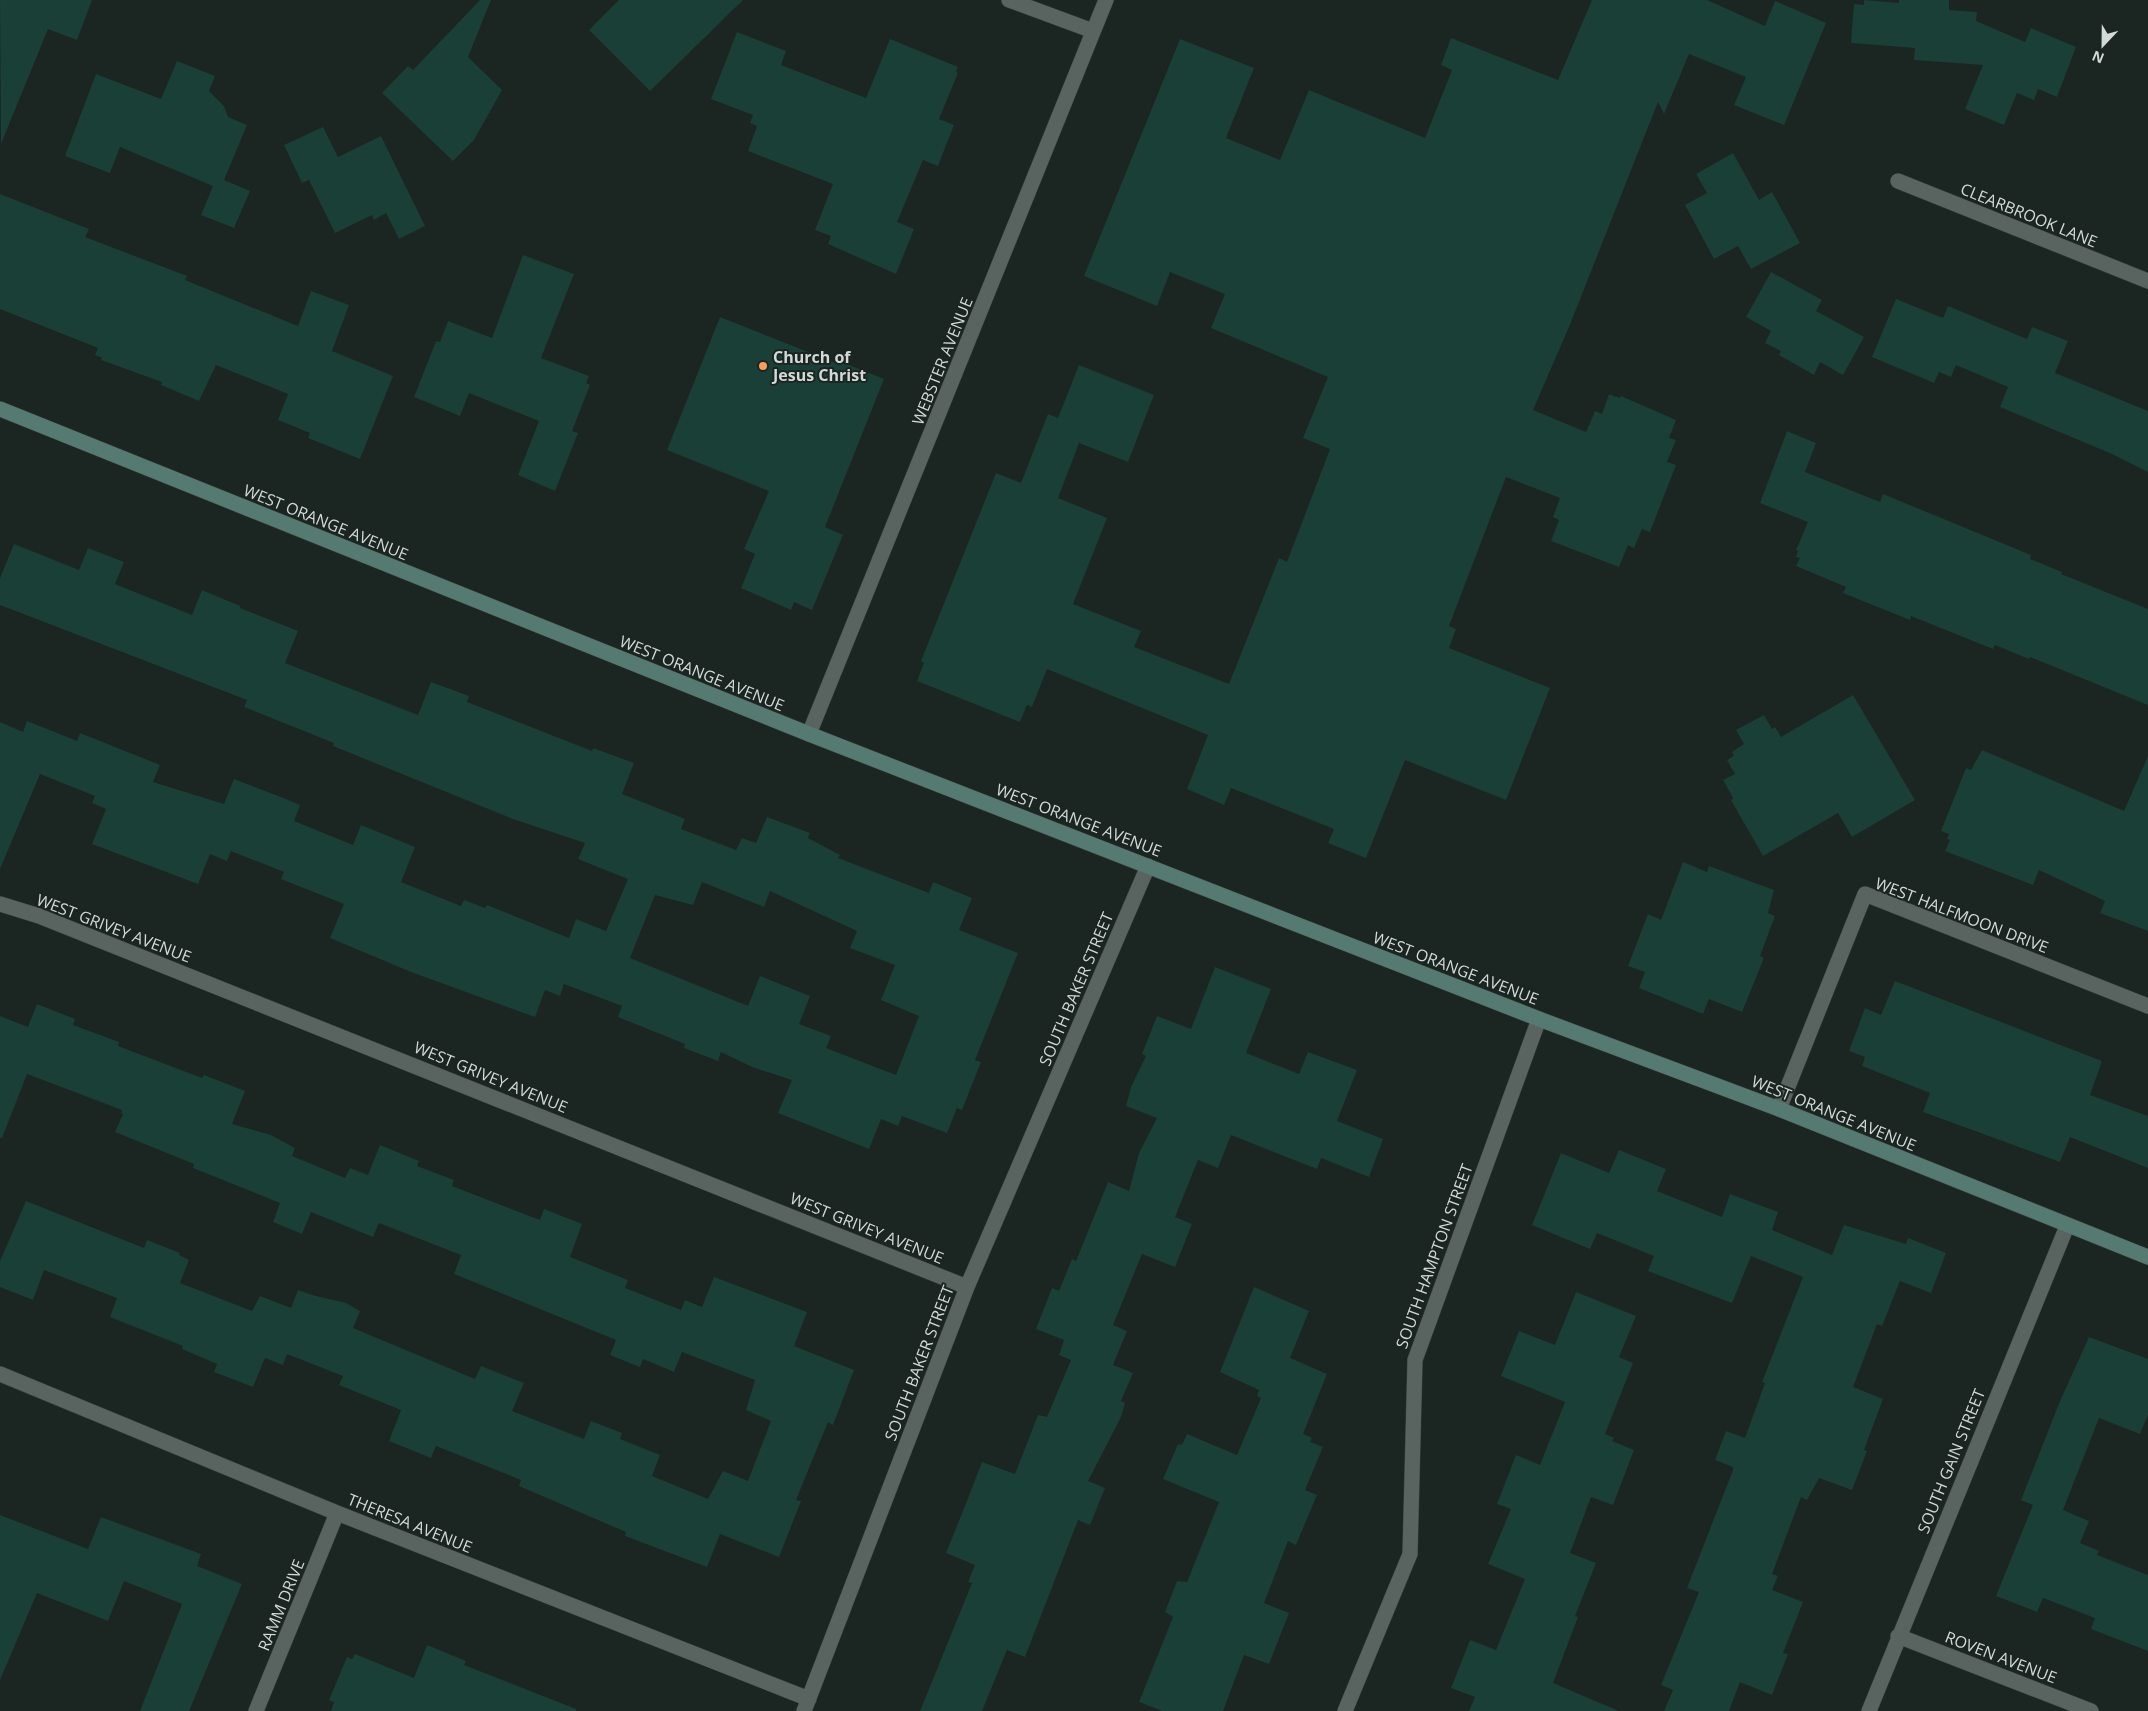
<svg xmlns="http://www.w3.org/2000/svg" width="2148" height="1711" viewBox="0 0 2148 1711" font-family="'Open Sans',sans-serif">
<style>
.building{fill:#193f37;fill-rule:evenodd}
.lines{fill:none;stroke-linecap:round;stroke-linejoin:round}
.street-casing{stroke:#373f3d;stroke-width:16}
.secondary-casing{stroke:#373f3d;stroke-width:16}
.street{stroke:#596461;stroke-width:15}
.secondary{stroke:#557a72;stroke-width:15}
.poi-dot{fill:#fd9c55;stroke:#1b2522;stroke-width:2}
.labels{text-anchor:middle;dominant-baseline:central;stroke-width:4;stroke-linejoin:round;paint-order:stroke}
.street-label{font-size:16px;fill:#d2d9d7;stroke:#1b2522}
.poi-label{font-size:16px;font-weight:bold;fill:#d2d9d7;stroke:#1b2522;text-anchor:start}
</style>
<rect width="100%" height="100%" fill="#1b2522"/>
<path class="building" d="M 0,0 L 92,0 L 77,40 L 48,29 L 1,144 Z
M 480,0 L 491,0 L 468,57 L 502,90 L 474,140 L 453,161 L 382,93 L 408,66 L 413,70 Z
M 619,0 L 743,0 L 650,91 L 589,30 Z
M 1592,0 L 1707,0 L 1765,26 L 1775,1 L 1826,23 L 1784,125 L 1734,105 L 1746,77 L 1689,54 L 1664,114 L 1658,102 L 1569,327 L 1533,410 L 1586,432 L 1595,411 L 1602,414 L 1609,394 L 1620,398 L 1621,396 L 1676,420 L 1669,438 L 1676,440 L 1667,462 L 1676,465 L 1650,532 L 1642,529 L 1634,548 L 1628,545 L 1619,567 L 1551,541 L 1559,520 L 1553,517 L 1560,498 L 1506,477 L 1449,626 L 1456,629 L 1449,648 L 1550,688 L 1506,800 L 1405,760 L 1366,858 L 1328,843 L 1334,829 L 1231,788 L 1224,805 L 1187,789 L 1208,735 L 1047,669 L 1032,707 L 1027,705 L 1020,722 L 917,681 L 924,663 L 921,661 L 996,473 L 1021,483 L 1048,414 L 1058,418 L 1079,365 L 1154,395 L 1128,462 L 1079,443 L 1058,498 L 1107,518 L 1073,604 L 1141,631 L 1134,647 L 1229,684 L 1279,558 L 1287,562 L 1330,449 L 1303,438 L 1328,377 L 1211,328 L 1225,294 L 1170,272 L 1157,306 L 1084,276 L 1180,39 L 1254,68 L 1226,138 L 1280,160 L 1309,90 L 1425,138 L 1452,70 L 1441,65 L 1451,38 L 1558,80 Z
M 1864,0 L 1899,3 L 1899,0 L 1949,0 L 1949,10 L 1977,12 L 1976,21 L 2025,42 L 2031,28 L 2076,47 L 2057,97 L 2038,89 L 2034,100 L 2017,93 L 2004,125 L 1965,109 L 1983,65 L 1914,60 L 1915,48 L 1851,43 L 1854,4 L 1864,5 Z
M 737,32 L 786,51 L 781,65 L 866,98 L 890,39 L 958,67 L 956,72 L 958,73 L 939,119 L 954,125 L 938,166 L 923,160 L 897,222 L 914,229 L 896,274 L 828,244 L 831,236 L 815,230 L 833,184 L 748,151 L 757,126 L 750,123 L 753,115 L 711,99 Z
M 177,61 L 215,76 L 209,91 L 224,106 L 228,117 L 247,125 L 224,180 L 250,191 L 234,228 L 201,215 L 213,186 L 120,147 L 110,173 L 65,156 L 96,74 L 161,99 Z
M 323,127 L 338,157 L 381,136 L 425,226 L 399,239 L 386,213 L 374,220 L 372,215 L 335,233 L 309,180 L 302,183 L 284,145 Z
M 1733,153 L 1759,200 L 1772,192 L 1800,243 L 1751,269 L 1738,246 L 1714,259 L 1685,205 L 1707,193 L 1696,174 Z
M 0,194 L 89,229 L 85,237 L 187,276 L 185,280 L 298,326 L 311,291 L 349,305 L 332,351 L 393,376 L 360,459 L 308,438 L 310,433 L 278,420 L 288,394 L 216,365 L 199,401 L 161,385 L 162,382 L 101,360 L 102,358 L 95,355 L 98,348 L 0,309 Z
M 523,255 L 574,274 L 541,358 L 589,376 L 586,383 L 590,385 L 572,431 L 578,433 L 555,491 L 518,475 L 539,421 L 469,393 L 460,416 L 414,397 L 436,341 L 440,342 L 448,321 L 492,338 Z
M 1771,272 L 1822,300 L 1816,311 L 1864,337 L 1843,375 L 1820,362 L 1814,375 L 1779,355 L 1781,351 L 1765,343 L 1771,331 L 1746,317 Z
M 1896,299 L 1943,318 L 1948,306 L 2027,339 L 2032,327 L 2068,341 L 2055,373 L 2148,411 L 2148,472 L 2112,454 L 2000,407 L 2008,387 L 1956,365 L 1951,377 L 1939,372 L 1934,383 L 1872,357 Z
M 720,317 L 836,363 L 837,360 L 884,379 L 825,527 L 843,535 L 812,610 L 794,602 L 791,610 L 741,588 L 755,554 L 744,549 L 769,491 L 667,450 Z
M 1787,431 L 1816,443 L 1805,472 L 1880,502 L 1883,494 L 2031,555 L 2030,559 L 2062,572 L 2061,574 L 2148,609 L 2148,705 L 2030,657 L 2029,659 L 1995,645 L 1993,649 L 1911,616 L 1910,620 L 1843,593 L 1846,587 L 1796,566 L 1800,558 L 1796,557 L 1798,551 L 1796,550 L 1808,522 L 1760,503 Z
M 14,544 L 79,570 L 88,548 L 124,562 L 115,584 L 192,615 L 202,590 L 240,606 L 240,608 L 298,631 L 285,663 L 418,715 L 431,682 L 469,696 L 467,702 L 592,751 L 593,748 L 634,763 L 622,794 L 685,819 L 681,829 L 736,850 L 742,838 L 756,843 L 767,817 L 810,833 L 808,838 L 840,855 L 838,858 L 929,893 L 933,882 L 972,898 L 959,930 L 1018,953 L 975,1060 L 981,1062 L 962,1110 L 957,1108 L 947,1133 L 902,1116 L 898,1126 L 881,1119 L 869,1149 L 778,1113 L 792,1080 L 752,1067 L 721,1052 L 718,1061 L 684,1048 L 685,1044 L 618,1017 L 622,1006 L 564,984 L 560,996 L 545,990 L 535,1017 L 411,972 L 330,938 L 344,904 L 281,879 L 284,872 L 231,851 L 227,861 L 210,854 L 198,884 L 92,844 L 106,809 L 92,803 L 95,796 L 40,774 L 0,869 L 0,722 L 23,732 L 27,721 L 77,741 L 80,733 L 160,765 L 153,782 L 224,804 L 234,779 L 286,799 L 300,805 L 294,821 L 353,845 L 361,825 L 415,847 L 401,882 L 461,906 L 464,900 L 485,908 L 487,905 L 569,938 L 576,919 L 606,931 L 628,879 L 578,859 L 585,843 L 513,819 L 333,746 L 334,743 L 244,707 L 247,700 L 0,605 L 0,578 ZM 702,882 L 764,907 L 770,891 L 857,931 L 850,948 L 895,965 L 881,1000 L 919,1016 L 896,1075 L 826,1048 L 831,1036 L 799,1024 L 810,996 L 760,976 L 748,1006 L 630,958 L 655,895 L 693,905 Z
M 1853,695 L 1915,800 L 1852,837 L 1838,813 L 1763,856 L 1731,800 L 1733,798 L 1723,780 L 1735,774 L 1727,760 L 1734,756 L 1732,752 L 1744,744 L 1736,730 L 1764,715 L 1772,729 L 1775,727 L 1781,737 Z
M 1982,750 L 2124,811 L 2148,756 L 2148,931 L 2100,913 L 2105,901 L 2039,870 L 2033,885 L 1945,851 L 1950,840 L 1947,839 L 1949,834 L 1941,831 L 1966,768 L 1971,770 Z
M 1683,862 L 1707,872 L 1709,866 L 1774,890 L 1768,913 L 1775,916 L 1760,956 L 1764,958 L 1742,1012 L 1709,999 L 1703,1014 L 1639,988 L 1645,972 L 1628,966 L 1648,914 L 1661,920 Z
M 1215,967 L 1271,989 L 1246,1053 L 1299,1074 L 1308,1052 L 1357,1070 L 1337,1121 L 1383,1139 L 1369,1177 L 1321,1158 L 1317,1169 L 1231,1135 L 1218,1168 L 1198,1160 L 1175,1217 L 1192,1224 L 1175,1267 L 1142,1254 L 1113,1325 L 1127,1331 L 1113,1365 L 1133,1373 L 1121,1401 L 1125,1403 L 1121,1417 L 1088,1481 L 1105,1488 L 1090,1525 L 1078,1520 L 1025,1657 L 1007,1650 L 982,1711 L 920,1711 L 972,1583 L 968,1582 L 975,1565 L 946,1553 L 963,1511 L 982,1462 L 1015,1474 L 1038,1415 L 1047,1417 L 1071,1360 L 1059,1355 L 1064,1340 L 1036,1329 L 1052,1288 L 1059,1291 L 1072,1259 L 1076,1261 L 1108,1182 L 1129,1191 L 1139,1153 L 1157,1118 L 1126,1106 L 1131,1087 L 1146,1056 L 1142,1054 L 1157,1016 L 1191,1029 Z
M 1895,981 L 2102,1061 L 2090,1095 L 2148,1116 L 2148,1168 L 2070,1137 L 2060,1162 L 1923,1112 L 1930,1093 L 1862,1066 L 1865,1057 L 1849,1051 L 1865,1008 L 1881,1015 Z
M 37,1004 L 75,1019 L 73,1025 L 119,1042 L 118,1046 L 202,1078 L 204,1075 L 245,1091 L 232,1124 L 271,1135 L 295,1148 L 292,1156 L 345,1178 L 350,1168 L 368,1175 L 380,1145 L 419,1161 L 417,1166 L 454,1180 L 452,1186 L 540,1220 L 544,1209 L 582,1224 L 570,1257 L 628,1280 L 625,1288 L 681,1310 L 685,1300 L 702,1307 L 714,1277 L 807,1312 L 794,1346 L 854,1370 L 833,1425 L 828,1422 L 796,1500 L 801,1501 L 779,1557 L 720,1534 L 707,1567 L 625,1536 L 626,1532 L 519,1486 L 521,1480 L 436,1446 L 431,1458 L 389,1441 L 401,1410 L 339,1385 L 343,1376 L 287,1354 L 283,1365 L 265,1358 L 253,1387 L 214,1372 L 217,1364 L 182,1349 L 183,1346 L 110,1317 L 117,1298 L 44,1270 L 33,1300 L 0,1287 L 0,1261 L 26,1201 L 144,1248 L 147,1240 L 180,1253 L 179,1255 L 189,1260 L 180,1283 L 252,1311 L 260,1296 L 291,1308 L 298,1290 L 312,1295 L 346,1303 L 360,1311 L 353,1328 L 475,1379 L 481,1366 L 524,1383 L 512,1411 L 584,1439 L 591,1421 L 622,1433 L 620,1439 L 660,1455 L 652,1476 L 708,1499 L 723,1471 L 748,1481 L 771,1421 L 746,1410 L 755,1380 L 682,1352 L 674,1372 L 643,1359 L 640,1367 L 610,1355 L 616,1340 L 454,1274 L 461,1255 L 379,1223 L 373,1237 L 311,1212 L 302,1234 L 273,1222 L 280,1203 L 193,1168 L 194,1164 L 115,1132 L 123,1114 L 121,1113 L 122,1110 L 27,1074 L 2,1138 L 0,1138 L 0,1016 L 28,1027 Z
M 1619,1150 L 1666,1169 L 1657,1191 L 1722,1217 L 1730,1194 L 1778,1212 L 1772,1230 L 1832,1255 L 1844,1225 L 1906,1244 L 1908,1238 L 1946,1253 L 1931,1293 L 1900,1281 L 1882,1326 L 1877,1324 L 1853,1387 L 1883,1399 L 1864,1450 L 1867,1451 L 1852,1490 L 1819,1478 L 1807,1500 L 1801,1497 L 1772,1574 L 1778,1576 L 1772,1590 L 1803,1602 L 1783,1653 L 1788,1654 L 1772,1695 L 1740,1682 L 1729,1711 L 1664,1711 L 1673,1690 L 1661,1685 L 1699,1592 L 1687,1588 L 1733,1470 L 1733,1467 L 1715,1460 L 1726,1431 L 1745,1438 L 1765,1383 L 1762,1382 L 1803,1277 L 1751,1256 L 1732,1303 L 1648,1271 L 1654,1256 L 1597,1233 L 1590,1249 L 1532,1225 L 1561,1153 L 1609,1173 Z
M 1254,1287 L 1309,1311 L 1290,1358 L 1327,1374 L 1303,1434 L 1312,1438 L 1310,1442 L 1323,1447 L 1305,1490 L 1317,1495 L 1296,1545 L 1288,1541 L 1264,1603 L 1289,1613 L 1269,1664 L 1244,1655 L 1223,1711 L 1162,1711 L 1139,1702 L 1173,1617 L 1165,1612 L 1177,1581 L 1187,1582 L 1219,1502 L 1163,1479 L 1178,1444 L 1182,1445 L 1187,1434 L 1237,1455 L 1261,1398 L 1257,1396 L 1259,1390 L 1220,1372 Z
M 1576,1292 L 1636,1316 L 1619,1357 L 1633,1363 L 1605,1434 L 1614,1438 L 1612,1441 L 1634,1450 L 1613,1505 L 1591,1497 L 1570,1553 L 1596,1563 L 1575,1616 L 1578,1617 L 1553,1683 L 1619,1711 L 1469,1711 L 1475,1697 L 1451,1688 L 1470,1640 L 1496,1650 L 1525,1579 L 1488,1564 L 1511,1509 L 1497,1504 L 1516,1455 L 1540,1465 L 1565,1402 L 1501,1376 L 1519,1331 L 1555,1345 Z
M 2089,1337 L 2148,1359 L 2148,1415 L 2140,1434 L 2099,1418 L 2063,1510 L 2089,1521 L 2080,1543 L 2099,1551 L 2097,1555 L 2148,1575 L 2148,1651 L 2091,1629 L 2095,1618 L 2043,1598 L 2037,1612 L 1996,1596 L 2033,1505 L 2021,1500 L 2060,1401 Z
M 0,1515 L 88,1549 L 101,1517 L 201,1554 L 197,1566 L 242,1584 L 189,1711 L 140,1711 L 182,1604 L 124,1581 L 108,1621 L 37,1593 L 0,1680 Z
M 427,1645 L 466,1661 L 464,1665 L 576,1709 L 576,1711 L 331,1711 L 334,1702 L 329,1700 L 347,1657 L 352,1659 L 355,1654 L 414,1678 Z"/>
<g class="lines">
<defs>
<path id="street" d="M 1009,0 L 1093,31
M 1898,181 L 2148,281
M 809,734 L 1106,0
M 0,904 L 39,916 L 967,1287
M 1779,1109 L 1865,894 L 2148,1006
M 0,1374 L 337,1513 L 809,1699
M 1898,1636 L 2091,1711
M 256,1711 L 337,1513
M 804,1711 L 967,1287 L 1148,866
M 1345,1711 L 1410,1554 L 1415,1360 L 1539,1019
M 1869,1711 L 2067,1226"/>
<path id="secondary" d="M 0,409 L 809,734 L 1539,1019 L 1779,1109 L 2148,1257"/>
</defs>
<use href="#street" class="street-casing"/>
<use href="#secondary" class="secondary-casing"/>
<use href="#street" class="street"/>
<use href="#secondary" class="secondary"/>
</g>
<circle class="poi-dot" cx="763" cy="366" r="5"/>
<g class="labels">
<g class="street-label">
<text transform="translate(2029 215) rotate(22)">CLEARBROOK LANE</text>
<text transform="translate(942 361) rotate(-68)">WEBSTER AVENUE</text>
<text transform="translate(326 522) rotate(22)">WEST ORANGE AVENUE</text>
<text transform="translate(702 673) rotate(22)">WEST ORANGE AVENUE</text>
<text transform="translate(1079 820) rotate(21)">WEST ORANGE AVENUE</text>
<text transform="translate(1962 915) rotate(21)">WEST HALFMOON DRIVE</text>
<text transform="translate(114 928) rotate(21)">WEST GRIVEY AVENUE</text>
<text transform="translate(1456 968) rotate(21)">WEST ORANGE AVENUE</text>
<text transform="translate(1076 989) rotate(-67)">SOUTH BAKER STREET</text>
<text transform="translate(491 1077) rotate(22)">WEST GRIVEY AVENUE</text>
<text transform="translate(1834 1113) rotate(22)">WEST ORANGE AVENUE</text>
<text transform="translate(867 1228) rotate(22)">WEST GRIVEY AVENUE</text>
<text transform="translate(1434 1256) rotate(-70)">SOUTH HAMPTON STREET</text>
<text transform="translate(919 1363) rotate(-69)">SOUTH BAKER STREET</text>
<text transform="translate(1951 1461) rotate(-68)">SOUTH GAIN STREET</text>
<text transform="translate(410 1523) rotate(22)">THERESA AVENUE</text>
<text transform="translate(281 1605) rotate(-68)">RAMM DRIVE</text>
<text transform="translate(2001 1657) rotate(21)">ROVEN AVENUE</text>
</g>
<g class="poi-label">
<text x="773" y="357">Church of<tspan x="773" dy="18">Jesus Christ</tspan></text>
</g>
</g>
<g transform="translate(2103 45) rotate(202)" stroke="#1b2522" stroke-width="4" paint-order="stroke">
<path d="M0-4L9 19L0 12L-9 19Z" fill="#d2d9d7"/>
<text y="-8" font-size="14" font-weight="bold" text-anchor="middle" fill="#d2d9d7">N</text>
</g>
</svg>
